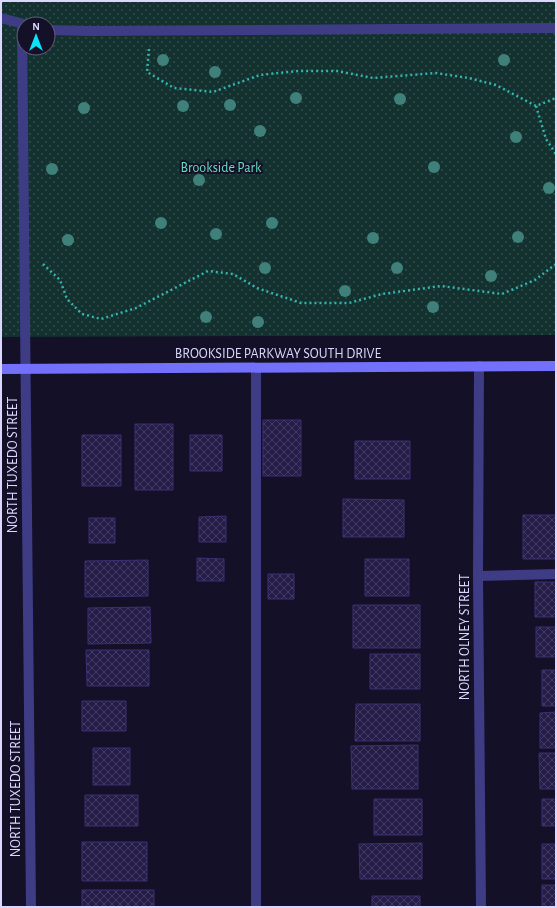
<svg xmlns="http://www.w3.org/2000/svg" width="557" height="908" viewBox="0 0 557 908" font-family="'Alegreya Sans',sans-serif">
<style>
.park{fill:url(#park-dots);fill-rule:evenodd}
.building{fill:url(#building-cross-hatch);stroke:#3c2f73}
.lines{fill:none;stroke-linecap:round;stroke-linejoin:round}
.path{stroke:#32b6ad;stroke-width:2.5;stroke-dasharray:2 3;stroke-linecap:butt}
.service{stroke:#3e3c85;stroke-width:10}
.minor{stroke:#3e3c85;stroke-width:10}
.secondary{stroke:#7370fc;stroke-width:10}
.tree{fill:#3f817a}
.labels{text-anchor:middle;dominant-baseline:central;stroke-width:4;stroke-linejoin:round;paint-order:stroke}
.park-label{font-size:14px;fill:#63ddbe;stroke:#141027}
.street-label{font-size:14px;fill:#dbd7fe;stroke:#141027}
</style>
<defs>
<pattern id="park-dots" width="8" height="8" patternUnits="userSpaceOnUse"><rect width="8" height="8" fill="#13312f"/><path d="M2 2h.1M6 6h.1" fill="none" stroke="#354e4e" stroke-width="1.8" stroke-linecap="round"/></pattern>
<pattern id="building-cross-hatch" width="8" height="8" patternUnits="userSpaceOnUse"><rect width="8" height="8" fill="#251d47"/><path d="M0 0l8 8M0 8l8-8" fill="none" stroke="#443d63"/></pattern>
</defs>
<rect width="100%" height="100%" fill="#141027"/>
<path class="park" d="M 1,1 L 556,1 L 556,335 L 1,337 ZM 24,24 L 48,24 L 48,48 L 24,48 Z"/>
<path class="building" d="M 263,420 L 301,420 L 301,476 L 263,476 Z
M 135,424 L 173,424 L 173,490 L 135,490 Z
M 82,435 L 121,435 L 121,486 L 82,486 Z
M 190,435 L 222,435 L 222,471 L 190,471 Z
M 355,441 L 410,441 L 410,479 L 355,479 Z
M 343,499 L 404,500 L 404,537 L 343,537 Z
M 523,515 L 556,515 L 556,559 L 523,559 Z
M 226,516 L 226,542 L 199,542 L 199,517 Z
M 89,518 L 115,518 L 115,543 L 89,543 Z
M 197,558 L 224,559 L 224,581 L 197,581 Z
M 365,559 L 409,559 L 409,596 L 365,596 Z
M 148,560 L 148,596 L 85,597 L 85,561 Z
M 268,574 L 294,574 L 294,599 L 268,599 Z
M 535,582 L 556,582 L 556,617 L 535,617 Z
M 353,605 L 420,605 L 420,648 L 353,648 Z
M 150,607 L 151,643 L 88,644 L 88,608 Z
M 536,627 L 556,627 L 556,657 L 536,657 Z
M 86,650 L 149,650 L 149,686 L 87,686 Z
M 370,654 L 420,654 L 420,689 L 370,689 Z
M 542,670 L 556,670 L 556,706 L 542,706 Z
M 82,701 L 126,701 L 126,731 L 82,731 Z
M 356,704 L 420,704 L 420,741 L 355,741 Z
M 556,712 L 556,748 L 540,748 L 540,713 Z
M 418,745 L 418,789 L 352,789 L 351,746 Z
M 93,748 L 130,748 L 130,785 L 93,785 Z
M 539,753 L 556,753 L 556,789 L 540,789 Z
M 85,795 L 138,795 L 138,826 L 85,826 Z
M 374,799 L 422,799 L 422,835 L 374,835 Z
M 542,799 L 556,799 L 556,826 L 542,826 Z
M 82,842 L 147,842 L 147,881 L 82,881 Z
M 422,843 L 422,879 L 360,879 L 359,844 Z
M 542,844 L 556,844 L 556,879 L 542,879 Z
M 542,885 L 556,885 L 556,907 L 542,907 Z
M 82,890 L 154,890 L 154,907 L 82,907 Z
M 372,896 L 420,896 L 420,907 L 372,907 Z"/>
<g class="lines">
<path class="path" d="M 149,49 L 147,72 L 174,88 L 213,92 L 260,75 L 298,71 L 337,71 L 373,78 L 436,73 L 469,78 L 496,85 L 536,106 L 556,98
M 536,106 L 546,139 L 556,154
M 43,264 L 60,280 L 67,299 L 82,314 L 101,319 L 136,308 L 208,271 L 233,274 L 257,288 L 301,303 L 349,303 L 382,294 L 441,286 L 502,294 L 535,280 L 556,264"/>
<path class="service" d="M 1,18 L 24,24
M 48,30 L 91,31 L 556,28
M 478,576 L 556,574
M 256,907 L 256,368"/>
<path class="minor" d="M 22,24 L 31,907
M 479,366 L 478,576 L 481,907"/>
<path class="secondary" d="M 1,369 L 556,366"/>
</g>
<g class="tree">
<circle cx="163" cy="60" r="6"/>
<circle cx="504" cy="60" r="6"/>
<circle cx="215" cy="72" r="6"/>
<circle cx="296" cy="98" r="6"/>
<circle cx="400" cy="99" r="6"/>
<circle cx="230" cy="105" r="6"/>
<circle cx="183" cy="106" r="6"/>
<circle cx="84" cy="108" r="6"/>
<circle cx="260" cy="131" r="6"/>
<circle cx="516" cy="137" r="6"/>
<circle cx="434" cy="167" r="6"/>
<circle cx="52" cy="169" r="6"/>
<circle cx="199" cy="180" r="6"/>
<circle cx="549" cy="188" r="6"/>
<circle cx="161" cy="223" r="6"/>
<circle cx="272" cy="223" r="6"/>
<circle cx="216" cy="234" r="6"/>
<circle cx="518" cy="237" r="6"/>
<circle cx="373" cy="238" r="6"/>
<circle cx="68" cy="240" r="6"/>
<circle cx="265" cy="268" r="6"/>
<circle cx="397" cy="268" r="6"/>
<circle cx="491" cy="276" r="6"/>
<circle cx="345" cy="291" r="6"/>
<circle cx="433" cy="307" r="6"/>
<circle cx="206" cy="317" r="6"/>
<circle cx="258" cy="322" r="6"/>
</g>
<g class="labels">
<g class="park-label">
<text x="221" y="168">Brookside Park</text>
</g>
<g class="street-label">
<text x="278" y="354">BROOKSIDE PARKWAY SOUTH DRIVE</text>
<text transform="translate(13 465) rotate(-90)">NORTH TUXEDO STREET</text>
<text transform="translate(465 637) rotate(-90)">NORTH OLNEY STREET</text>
<text transform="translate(16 789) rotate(-90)">NORTH TUXEDO STREET</text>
</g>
</g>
<rect width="557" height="908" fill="none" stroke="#dbd7fe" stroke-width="4"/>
<g transform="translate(36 36)"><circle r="19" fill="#141027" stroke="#64607d"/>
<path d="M0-3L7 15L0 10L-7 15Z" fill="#08e3f9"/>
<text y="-6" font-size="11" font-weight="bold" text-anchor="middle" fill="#dbd7fe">N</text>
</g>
</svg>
